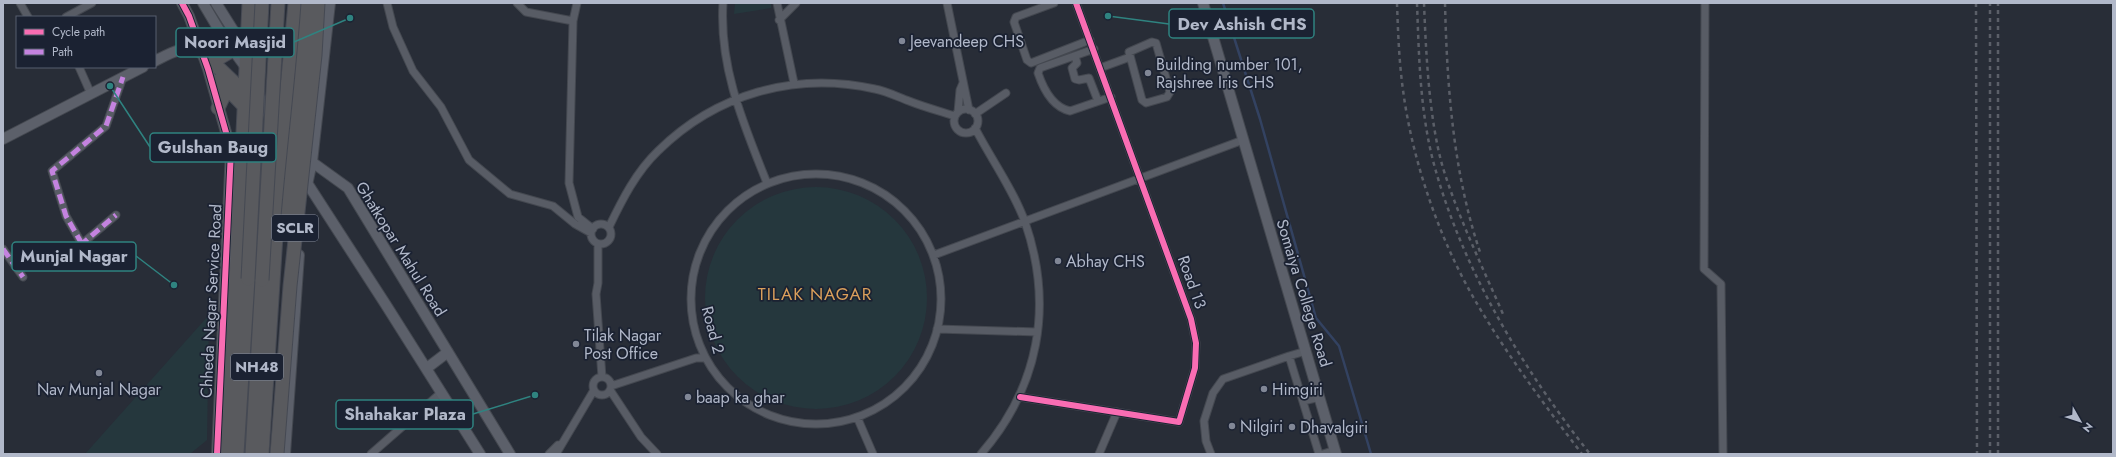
<svg xmlns="http://www.w3.org/2000/svg" width="2116" height="457" viewBox="0 0 2116 457" font-family="Jost,sans-serif">
<style>
.green{fill:#25373d}
.lines{fill:none;stroke-linecap:round;stroke-linejoin:round}
.stream{stroke:#334261;stroke-width:2.5}
.street-casing{stroke:#444850;stroke-width:9}
.secondary-casing{stroke:#444850;stroke-width:12}
.highway-casing{stroke:#454953;stroke-width:15}
.street{stroke:#585c65;stroke-width:7}
.secondary{stroke:#5c606a;stroke-width:10}
.highway{stroke:#595a5e;stroke-width:13}
.rail{stroke:#5b5f68;stroke-width:2.5;stroke-dasharray:4 4;stroke-linecap:butt}
.highway-bridge-casing{stroke:#454953;stroke-width:15;stroke-linecap:butt}
.highway-bridge{stroke:#595a5e;stroke-width:13}
.quiet{stroke:#c483df;stroke-width:5;stroke-dasharray:10 5;stroke-linecap:butt}
.cycleway-casing{stroke:#1b2232;stroke-width:8}
.cycleway{stroke:#f96db3;stroke-width:6}
.poi-dot{fill:#818796;stroke:#1b2232;stroke-width:1.5}
.labels{text-anchor:middle;dominant-baseline:central;stroke-width:3.5;stroke-linejoin:round;paint-order:stroke}
.shield{fill:#1b2232;stroke:#848b9c;stroke-width:1}
.shield-label{font-size:15px;font-weight:bold;fill:#b1b8c9}
.poi-label{font-size:16px;fill:#b1b8c9;stroke:#1b2232;text-anchor:start}
.street-label{font-size:16px;fill:#b1b8c9;stroke:#1b2232}
.neighbourhood-label{font-size:17px;letter-spacing:1px;fill:#da9f5b;stroke:#1b2232}
.leader{fill:none;stroke:#2f8380;stroke-width:1.5}
.callout-dot{fill:#2f8380;stroke:#1b2232;stroke-width:1.5}
.callout{fill:#1b2232;stroke:#2f8380;stroke-width:1.5}
.callout-label{font-size:17px;text-anchor:middle;font-weight:bold;fill:#b1b8c9}
</style>
<rect width="100%" height="100%" fill="#282d37"/>
<path class="green" d="M 735,3 L 771,3 L 771,8 L 734,14 Z
M705 298a111 111 0 1 1 222 0a111 111 0 1 1-222 0Z
M 209,315 L 207,440 L 190,454 L 85,454 Z"/>
<g class="lines">
<path class="stream" d="M 1223,3 L 1260,119 L 1316,318 L 1339,346 L 1371,454"/>
<defs>
<path id="street" d="M 20,3 L 28,17
M 387,3 L 393,27 L 413,71 L 441,107 L 469,160 L 510,194 L 553,206 L 575,224 L 591,233
M 517,3 L 526,12 L 573,21
M 577,3 L 573,21 L 569,183 L 578,217 L 593,229
M 723,3 C 719,68 744,125 767,183
M 777,3 L 794,83
M 947,3 L 969,110
M 1054,3 L 1016,17 L 1014,22 L 1027,60 L 1031,63 L 1090,40
M 1705,3 L 1704,269 L 1721,284 L 1723,454
M 66,17 L 92,3
M 779,20 L 796,3
M 1152,42 L 1156,43 L 1170,92 L 1167,97 L 1146,103 L 1142,100 L 1129,52 Z
M 1094,49 L 1040,68 L 1038,73 C 1043,88 1052,107 1070,111 L 1111,97
M 1075,56 L 1077,63 L 1072,68 L 1075,79 L 1079,80 L 1089,78 L 1098,101
M 79,67 L 91,94
M 1100,68 L 1130,57
M954 121a12 12 0 1 1 24 0a12 12 0 1 1-24 0Z
M 958,112 L 960,90 L 963,83
M 975,114 L 1006,93
M 975,128 C 991,159 1013,189 1025,222 C 1054,306 1039,387 981,454
M691 299a125 125 0 1 1 250 0a125 125 0 1 1-250 0Z
M591 234a10 10 0 1 1 20 0a10 10 0 1 1-20 0Z
M 609,227 C 622,200 636,172 658,151 C 716,94 795,71 875,89 C 886,91 898,97 909,101 C 924,107 939,111 955,116
M 82,244 L 66,216 L 52,171 L 106,126 L 123,77
M 598,244 L 598,283 L 596,294 L 602,377
M 3,249 L 23,277
M 934,255 L 1243,140
M 57,265 L 116,215
M 937,329 L 1037,332
M 1289,356 L 1306,351
M593 386a9 9 0 1 1 18 0a9 9 0 1 1-18 0Z
M 611,386 L 696,358 L 703,358
M 610,390 L 641,437 L 657,454
M 1020,397 L 1179,422 L 1195,368 L 1196,343 L 1191,319 L 1076,3
M 1303,401 L 1320,397
M 857,417 L 873,454
M 371,454 L 442,392
M 549,454 L 558,445
M 556,454 L 594,390
M 1099,454 L 1117,412
M 1211,454 L 1206,441 L 1204,421 L 1213,393 L 1223,379 L 1289,356 L 1319,454
M 1323,454 L 1335,450"/>
<path id="secondary" d="M 182,3 L 189,16 L 208,69 L 231,150 L 217,454
M 203,3 L 222,35 L 247,69
M 216,3 L 248,54
M 1203,3 L 1336,454
M 155,61 C 174,51 181,46 203,53
M 257,91 L 271,120
M 3,139 L 143,67
M 303,149 L 312,162 L 348,188 L 510,454
M 300,172 L 386,305 L 480,454
M 307,185 L 312,162 L 330,3
M 427,368 L 448,352
M 285,454 L 299,255"/>
<path id="highway" d="M 203,53 L 245,93
M 212,62 L 233,50
M 219,80 L 244,106
M 218,108 L 227,89
M 228,454 L 249,3
M 237,454 L 248,279
M 252,454 L 262,280
M 262,454 L 282,142 L 295,3"/>
</defs>
<use href="#street" class="street-casing"/>
<use href="#secondary" class="secondary-casing"/>
<use href="#highway" class="highway-casing"/>
<use href="#street" class="street"/>
<use href="#secondary" class="secondary"/>
<use href="#highway" class="highway"/>
<path class="rail" d="M 1397,3 C 1398,32 1399,61 1403,90 C 1412,159 1438,235 1472,295 C 1504,351 1543,403 1582,454
M 1417,3 C 1419,57 1420,115 1435,168 C 1464,272 1523,369 1590,454
M 1424,3 C 1426,53 1429,120 1443,168 C 1459,219 1482,266 1503,314
M 1445,3 C 1447,86 1453,172 1480,252
M 1976,3 L 1977,454
M 1990,454 L 1990,3
M 1998,454 L 1998,3"/>
<defs>
<path id="highway-bridge" d="M 287,229 C 293,153 303,78 308,3
M 248,279 L 262,3
M 262,280 L 278,3
M 277,454 L 290,286 L 315,55 L 318,3"/>
</defs>
<use href="#highway-bridge" class="highway-bridge-casing"/>
<use href="#highway-bridge" class="highway-bridge"/>
<path class="quiet" d="M 82,244 L 66,216 L 52,171 L 106,126 L 123,77
M 3,249 L 23,277
M 57,265 L 116,215"/>
<defs>
<path id="cycleway" d="M 182,3 L 189,16 L 208,69 L 231,150 L 217,454
M 1020,397 L 1179,422 L 1195,368 L 1196,343 L 1191,319 L 1076,3"/>
</defs>
<use href="#cycleway" class="cycleway-casing"/>
<use href="#cycleway" class="cycleway"/>
</g>
<g class="poi-dot">
<circle cx="902" cy="41" r="4"/>
<circle cx="1148" cy="73" r="4"/>
<circle cx="1058" cy="261" r="4"/>
<circle cx="576" cy="344" r="4"/>
<circle cx="99" cy="373" r="4"/>
<circle cx="1264" cy="389" r="4"/>
<circle cx="688" cy="397" r="4"/>
<circle cx="1232" cy="426" r="4"/>
<circle cx="1292" cy="427" r="4"/>
</g>
<g class="labels">
<g class="shield">
<rect x="272" y="215" width="46" height="26" rx="3"/>
<rect x="231" y="354" width="52" height="26" rx="3"/>
</g>
<g class="shield-label">
<text x="295" y="228">SCLR</text>
<text x="257" y="367">NH48</text>
</g>
<g class="poi-label">
<text x="910" y="41">Jeevandeep CHS</text>
<text x="1156" y="64">Building number 101,<tspan x="1156" dy="18">Rajshree Iris CHS</tspan></text>
<text x="1066" y="261">Abhay CHS</text>
<text x="584" y="335">Tilak Nagar<tspan x="584" dy="18">Post Office</tspan></text>
<text x="99" y="389" text-anchor="middle">Nav Munjal Nagar</text>
<text x="1272" y="389">Himgiri</text>
<text x="696" y="397">baap ka ghar</text>
<text x="1240" y="426">Nilgiri</text>
<text x="1300" y="427">Dhavalgiri</text>
</g>
<g class="street-label">
<text transform="translate(401 249) rotate(58)">Ghatkopar Mahul Road</text>
<text transform="translate(1192 282) rotate(70)">Road 13</text>
<text transform="translate(1304 293) rotate(73)">Somaiya College Road</text>
<text transform="translate(211 301) rotate(-87)">Chheda Nagar Service Road</text>
<text transform="translate(713 330) rotate(75)">Road 2</text>
</g>
<g class="neighbourhood-label">
<text x="815" y="294">TILAK NAGAR</text>
</g>
</g>
<path class="leader" d="M1108 16L1169 24M350 18L294 42M110 86L150 147M174 285L136 256M535 395L473 414"/>
<g class="callout-dot">
<circle cx="1108" cy="16" r="4"/>
<circle cx="350" cy="18" r="4"/>
<circle cx="110" cy="86" r="4"/>
<circle cx="174" cy="285" r="4"/>
<circle cx="535" cy="395" r="4"/>
</g>
<g class="callout">
<rect x="1169" y="9" width="145" height="29" rx="4"/>
<rect x="176" y="28" width="118" height="29" rx="4"/>
<rect x="150" y="133" width="126" height="29" rx="4"/>
<rect x="12" y="242" width="124" height="29" rx="4"/>
<rect x="336" y="400" width="137" height="29" rx="4"/>
</g>
<g class="callout-label">
<text x="1242" y="30">Dev Ashish CHS</text>
<text x="235" y="48">Noori Masjid</text>
<text x="213" y="153">Gulshan Baug</text>
<text x="74" y="262">Munjal Nagar</text>
<text x="405" y="420">Shahakar Plaza</text>
</g>
<rect width="2116" height="457" fill="none" stroke="#b1b8c9" stroke-width="8"/>
<rect x="16" y="16" width="140" height="52" fill="#1b2232" stroke="#575e6e"/>
<rect x="24" y="29" width="20" height="6" fill="#f96db3" stroke="#575e6e"/>
<text x="52" y="36" font-size="12" fill="#b1b8c9">Cycle path</text>
<rect x="24" y="49" width="20" height="6" fill="#c483df" stroke="#575e6e"/>
<text x="52" y="56" font-size="12" fill="#b1b8c9">Path</text>
<g transform="translate(2080 421) rotate(129)" stroke="#1b2232" stroke-width="3" paint-order="stroke">
<path d="M0-3L7 15L0 10L-7 15Z" fill="#b1b8c9"/>
<text y="-6" font-size="11" font-weight="bold" text-anchor="middle" fill="#b1b8c9">N</text>
</g>
</svg>
